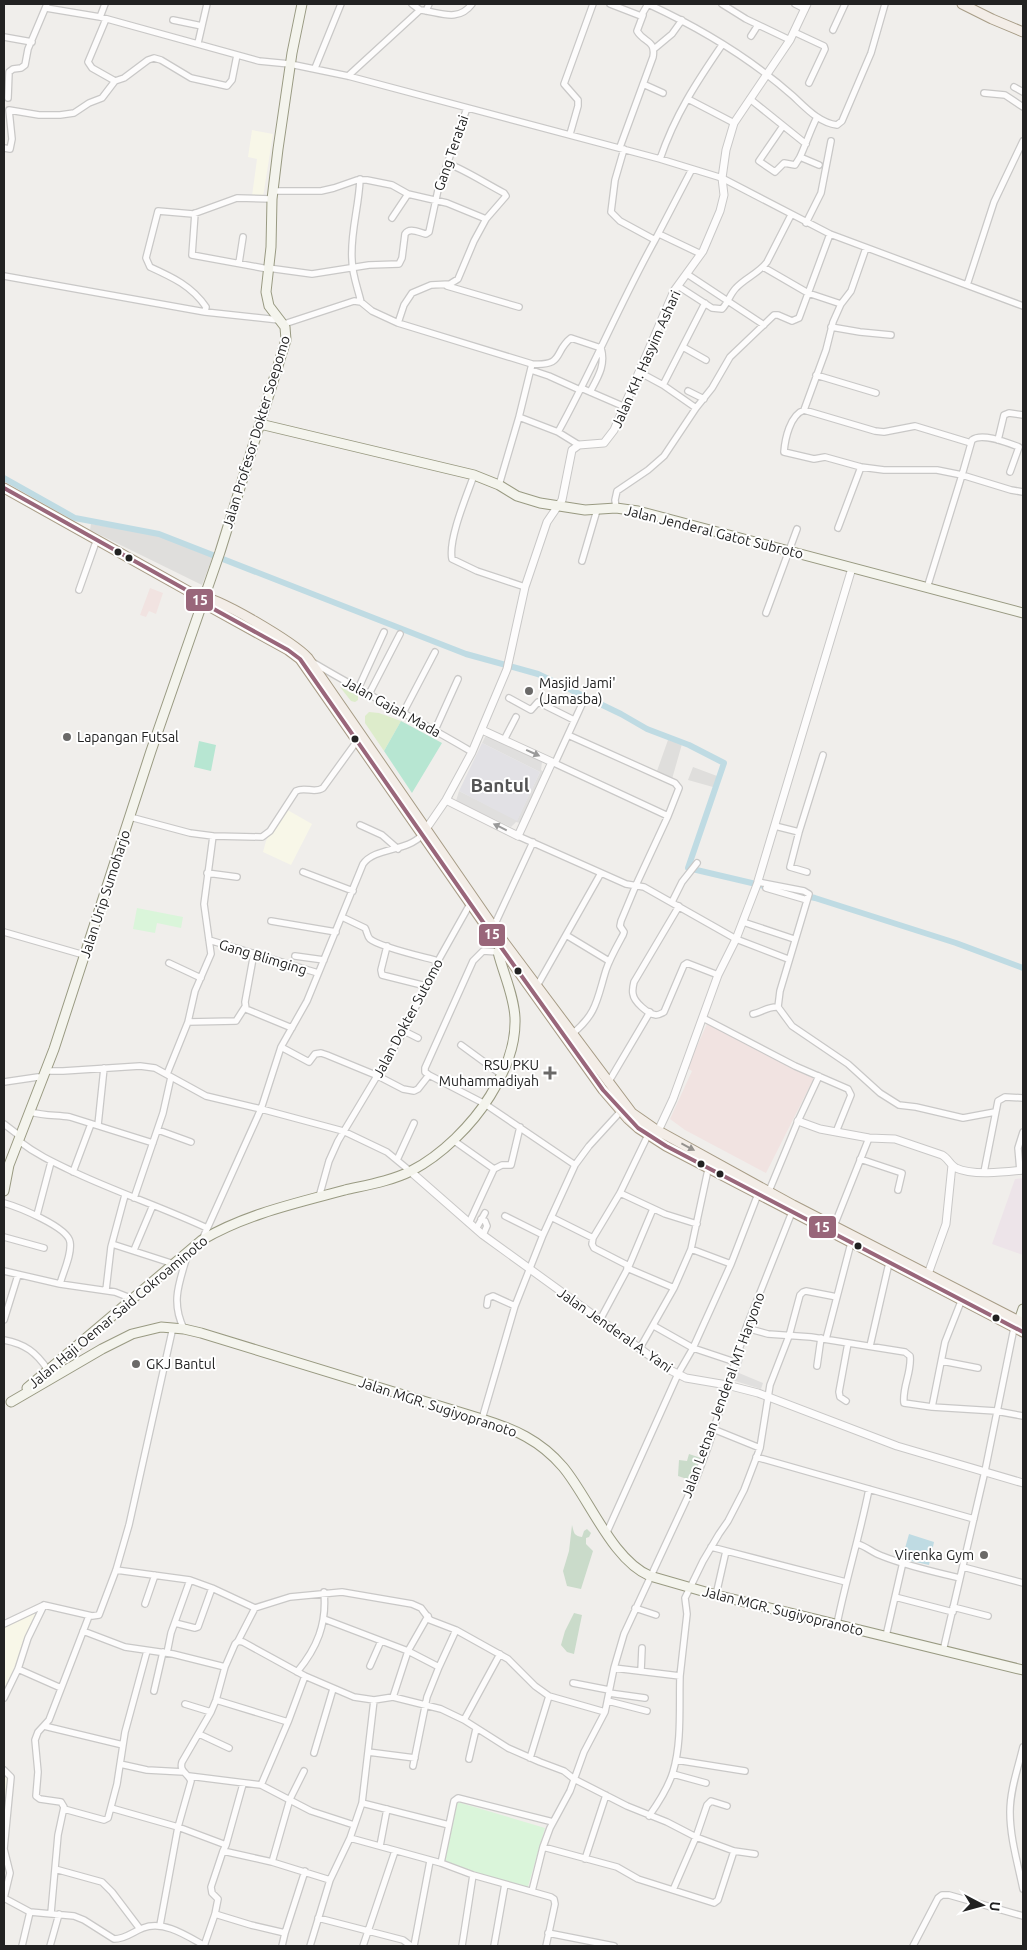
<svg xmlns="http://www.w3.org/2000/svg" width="1027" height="1950" viewBox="0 0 1027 1950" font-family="Ubuntu,sans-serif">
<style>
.residential{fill:#dfdedc}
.commercial{fill:#f1e3e1}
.industrial{fill:#ede4e9}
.education{fill:#f8f7e8}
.grass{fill:#ddeccb}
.cemetery{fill:#cadbca}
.park{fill:#daf5da}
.pitch{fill:#b7e6d2}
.parking{fill:#e0dfde}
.plaza{fill:#e2e1e5}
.water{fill:#bfdbe3}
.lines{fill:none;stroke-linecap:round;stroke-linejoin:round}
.canal{stroke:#bfdbe3;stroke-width:6}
.minor-casing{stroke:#c9c8c7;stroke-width:8}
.tertiary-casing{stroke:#c9c8c7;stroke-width:9}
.secondary-casing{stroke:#999a82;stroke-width:11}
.primary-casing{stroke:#a79c86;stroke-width:11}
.minor{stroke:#fdfcfc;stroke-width:5.5}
.tertiary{stroke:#fdfcfc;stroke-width:7}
.secondary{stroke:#f4f4ed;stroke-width:9}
.primary{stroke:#f3ede7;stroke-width:9}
.bus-1-casing{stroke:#fff;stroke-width:8}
.bus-1{stroke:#99667a;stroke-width:4}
.oneway{fill:#9a9a9a}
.oneway2{fill:#95928e}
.bus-dot{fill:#222;stroke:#fff;stroke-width:2}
.poi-dot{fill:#6a6968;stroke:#fff;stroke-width:2}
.labels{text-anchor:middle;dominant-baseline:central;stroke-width:4;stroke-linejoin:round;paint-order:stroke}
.street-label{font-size:14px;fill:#222;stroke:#fff}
.poi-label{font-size:14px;fill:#222;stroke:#fff;text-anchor:start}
.district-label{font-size:19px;font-weight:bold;fill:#555;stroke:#fff}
.line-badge{stroke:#fff;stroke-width:2}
.badge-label{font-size:14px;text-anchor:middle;font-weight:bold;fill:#fff}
</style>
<rect width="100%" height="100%" fill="#f0eeeb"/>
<path class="residential" d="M 91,524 L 159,535 L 213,556 L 202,585 L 90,530 Z
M 668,740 L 682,744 L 672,779 L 657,771 Z
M 693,767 L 717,776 L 713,787 L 688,780 Z"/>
<path class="commercial" d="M 150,588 L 163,593 L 156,614 L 149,611 L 146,617 L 140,615 Z
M 707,1024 L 815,1076 L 766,1173 L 685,1130 L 670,1119 L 692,1071 L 687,1068 Z"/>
<path class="industrial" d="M 1023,1178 L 1023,1255 L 992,1244 L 1015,1179 Z"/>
<path class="education" d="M 252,130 L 273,134 L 263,197 L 252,196 L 257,159 L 248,157 Z
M 284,808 L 312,824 L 291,865 L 263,852 L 266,841 Z
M 42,1607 L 17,1669 L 4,1696 L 4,1625 Z
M 4,1770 L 10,1772 L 4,1819 Z"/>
<path class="grass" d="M 340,687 L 358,696 L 358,700 L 355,702 L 351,701 Z
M 369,712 L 379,713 L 401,721 L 384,751 L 365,723 L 365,716 Z"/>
<path class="cemetery" d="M 689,1454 L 701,1458 L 693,1481 L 678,1476 L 679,1460 L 687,1461 Z
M 572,1525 C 574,1533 574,1536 582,1537 L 584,1531 L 587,1529 L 591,1533 L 589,1537 L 586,1538 L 586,1544 L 593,1551 L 581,1589 L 567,1586 L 563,1571 L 569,1551 Z
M 574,1613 L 582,1615 L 574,1654 L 567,1652 L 561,1645 L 565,1631 Z"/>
<path class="park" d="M 137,908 L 183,917 L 181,928 L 157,923 L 155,933 L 133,929 Z
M 454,1801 L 545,1828 L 527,1890 L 441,1863 Z"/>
<path class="pitch" d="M 401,721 L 442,743 L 412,793 L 384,751 Z
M 199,741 L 216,745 L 211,771 L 194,767 Z"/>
<path class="parking" d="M 485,737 L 491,737 L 542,762 L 541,770 L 544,772 L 520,823 L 516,822 L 511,827 L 456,801 L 459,791 L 517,820 L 540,772 L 482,743 Z
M 743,1347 L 746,1350 L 739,1373 L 763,1383 L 761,1389 L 732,1380 Z"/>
<path class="plaza" d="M 482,743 L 540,772 L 517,821 L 459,791 Z"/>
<path class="water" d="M 909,1534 L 934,1542 L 929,1565 L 902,1559 Z"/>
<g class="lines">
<path class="canal" d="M 4,478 L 75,518 L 159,534 L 466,654 L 538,674 L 621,714 L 647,729 L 689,745 L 724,763 L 688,868 L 815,898 L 956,943 L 1023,968"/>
<defs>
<path id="minor" d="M 412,4 L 420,10
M 610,4 L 641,16 L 648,4
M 648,4 C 700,28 750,58 793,96 C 805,107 819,123 837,125 L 842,121 L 871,53 L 885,4
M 722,4 L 746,19 L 790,40
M 795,4 L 805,9
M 46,8 L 100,17 L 259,61 L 290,64 L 348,76 L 660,159 L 722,178 L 830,234 L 1023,306
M 426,11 L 429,4
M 100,17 L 105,4
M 106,19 L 88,62 L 92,68 L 115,81
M 173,20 L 202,26
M 833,30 L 845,4
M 794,32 L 824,46 L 825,49 L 809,83
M 751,36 L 758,25
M 4,37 L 32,42
M 198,43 L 207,4
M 654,49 L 672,34 L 682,20
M 315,68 L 341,4
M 348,76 L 420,10 C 439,12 458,23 472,4
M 643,84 L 663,93
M 1014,87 L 1023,92
M 984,93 L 1005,95 L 1023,107
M 8,98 L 9,72 L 13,69 L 21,68 L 25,65 L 28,49 L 47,4
M 688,99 L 734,123
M 750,99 L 806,144
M 817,117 C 810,131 806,144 800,157 L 819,165
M 783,126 L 759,161 L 775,172 L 784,163 L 795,165 L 800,157
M 570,134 L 578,106 L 578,100 L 564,84 L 593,4
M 620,147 L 653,57 C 656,40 644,43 637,31 L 643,15
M 4,148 L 10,149 L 12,139 L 9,110 L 39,115 L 60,115 L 74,113 L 89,103 L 102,98 L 115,81 L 124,78 L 148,60 L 154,58 L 161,60 L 191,78 L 227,86 L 232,80 L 237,55
M 624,149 L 615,180 L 611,212 L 620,221 L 655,240 L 692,169
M 660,159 C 675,115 696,83 722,45
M 360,179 C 359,207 350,233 352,260 C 352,274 358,289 361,302
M 273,191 L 321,191 L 334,188 L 357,180 L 367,180 L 392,185 L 408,194 L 447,203 L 486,219
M 195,213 L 192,255 L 268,269
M 392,218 L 408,194
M 806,223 L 821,193 L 831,141
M 659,234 L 701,254
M 866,248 L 851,291 L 841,304 L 833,322 L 826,350 L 804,410 L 875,431 L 884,432 L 915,426 L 971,443
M 239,263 L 243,237
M 763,267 L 808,293 L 841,304
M 268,268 L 312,274 L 369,265 L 399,264 L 402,258 L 405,234 C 409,227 418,232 426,234 L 429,232 L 438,190 L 467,108
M 687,274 L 764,325
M 4,276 L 205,312 L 279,320
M 967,285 L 994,202 L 1023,141
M 447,286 L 519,307
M 678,286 L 712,308 L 722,309 C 728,303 730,294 736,288 C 745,278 759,273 767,262 L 791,215
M 205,312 L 206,307 C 192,286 172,277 150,267 L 146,258 L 158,211 L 193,214 L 237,198 L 272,199
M 398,323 L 404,305 L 412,293 L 431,285 L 450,284 L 458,279 L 474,241 L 486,219 L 506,196 L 504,193 C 485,183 467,171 447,163
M 284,324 L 354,301 L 361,302 L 372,311 L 398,323 L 532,364 C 565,366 553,352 571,338 L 601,348 C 606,365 598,377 590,392
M 831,327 L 860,332 L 891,335
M 683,347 L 706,360
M 532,364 L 519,417 L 558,432 L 579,445
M 531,370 L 549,376 L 580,390
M 639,372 L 663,385 L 705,303
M 816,375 L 876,393
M 663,385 L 696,408
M 581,388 L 625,407
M 688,391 L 704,399
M 804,410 C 790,415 785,439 784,452 L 814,459 L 825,457 L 861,467 L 884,470 L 937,470 L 962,475 L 972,440 C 982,432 1008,443 1019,447 L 1010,472
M 558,432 C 593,369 620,303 655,240
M 998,440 L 1004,415 L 1009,413 L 1023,415
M 474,475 C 467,495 448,539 452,559 L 477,571 L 525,587
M 499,485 L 519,417
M 616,508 L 615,500 L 617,491 L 648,470 L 664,456 L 696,408 L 712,388 L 730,357 L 774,315 L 778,315 L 792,321 L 799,318 L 830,234
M 838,528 L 861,467
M 582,561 L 597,510
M 927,588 L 962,475 L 1011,490 L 1023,492
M 79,590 L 97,539
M 766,613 L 797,529
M 314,663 C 366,694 420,721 472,752
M 358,689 L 384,632
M 368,696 L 400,634
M 509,698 L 531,710 L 538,702 L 574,720
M 403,713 L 435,652
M 435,730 L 458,679
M 568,735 L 675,783 L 679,788 L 668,816 L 636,885 L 621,921 L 620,926 L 624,932 L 623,935 C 617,946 610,958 606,970 C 597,999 597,1014 572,1034
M 504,740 L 516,717
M 552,762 L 668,816
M 555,763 L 583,702
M 130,817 L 190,833 L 213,836 L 262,837 L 270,831 L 296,791 C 305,786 314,794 323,788 L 357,741
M 360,825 L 382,835 L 398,849
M 775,826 L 799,832 L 823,755
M 799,832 L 790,867 L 807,872
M 518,836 L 626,884 L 644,887 L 736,939 L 788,959
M 303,872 L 353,891
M 207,873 L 237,877
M 758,882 L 804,891 L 809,894 L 780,991 L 778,1007 L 792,1026 L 848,1064 L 880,1093 L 899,1105 L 916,1107 L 963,1118 L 995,1112
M 766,888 L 807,900
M 672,902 L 682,882 L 697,863
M 679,906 L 634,982 C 633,986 632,990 633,994 C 634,1002 648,1014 656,1015 C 659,1015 662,1013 664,1012 L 684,965 L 687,963 L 718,975
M 342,917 L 365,928 C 367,931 367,936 370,939 C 379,947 424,957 438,961
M 271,921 L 336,932
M 743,922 L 794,939
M 494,926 L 533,842
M 4,932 L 84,955
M 566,935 L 609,961
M 209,940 L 318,973
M 387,946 L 381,970 L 382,975 L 426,986
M 254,953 L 245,1002 L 246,1009 L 292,1028
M 295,956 L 324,960
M 169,963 L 201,978
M 537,986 L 601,873
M 753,1014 C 763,1012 768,1006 778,1007
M 703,1018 L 795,1066 L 848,1089 L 851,1095 L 836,1132
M 188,1022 L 236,1021 L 245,1007
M 404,1031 L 418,1038
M 461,1045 L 502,1075
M 281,1047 L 309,1062 L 315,1054 L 321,1053 L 327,1055 L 378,1076 L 403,1089 L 414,1091 L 418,1089 L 429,1075 L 485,1104 L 575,1165
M 46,1071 L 63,1071 L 140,1066 L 155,1068 L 206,1096 L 261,1109 L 343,1131 L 387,1152 L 410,1171
M 167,1074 L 188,1022 L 195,991 L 211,954 L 204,904 L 213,836
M 429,1075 L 425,1072 L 425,1068 L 473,961 L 483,951 L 498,952
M 4,1082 L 38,1077 L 44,1078
M 608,1083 L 650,1012
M 31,1112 C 44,1116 56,1115 70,1117 L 153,1143
M 4,1124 L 21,1137
M 98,1125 L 104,1068
M 158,1130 L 191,1142
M 453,1140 L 494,1169
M 19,1141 C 37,1155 55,1163 76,1173 C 119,1193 164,1208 207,1228
M 860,1159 L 902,1173 L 898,1190
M 397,1160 L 414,1123
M 1020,1171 L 1018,1148 L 1023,1132
M 73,1172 L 91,1124
M 984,1172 L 998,1101 L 1005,1097 L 1023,1098
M 769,1191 L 798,1121 L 819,1076
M 620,1193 L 665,1214 L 697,1224
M 319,1197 L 329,1161 L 338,1141 L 404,1031 L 438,961 L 470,904
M 134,1198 L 163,1113 L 171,1077
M 4,1203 C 18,1207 68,1227 70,1242 C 72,1255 63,1272 60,1284
M 37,1215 L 51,1162
M 505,1216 L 543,1235
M 551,1217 L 593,1238 L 592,1244 L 594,1248 L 629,1266
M 481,1219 L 485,1221 L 487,1226 L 483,1235
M 469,1223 L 494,1169 L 502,1165 L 511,1165 L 520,1127
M 834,1226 L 869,1138
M 476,1229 L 485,1213
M 4,1237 L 44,1248
M 593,1238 L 620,1193 L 648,1135
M 202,1240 L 261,1109 L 281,1047 L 307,1001 L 363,864 C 375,847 407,852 422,835
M 112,1244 L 174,1264
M 691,1249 L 731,1264
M 134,1250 L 153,1205
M 627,1268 L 674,1288
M 4,1271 L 60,1284 L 115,1292 L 133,1299
M 106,1290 L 111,1247 L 125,1195
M 487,1305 L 488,1298 L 493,1296 L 515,1306
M 4,1320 L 18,1275
M 600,1320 L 629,1266 L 653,1209
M 654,1326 L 693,1348 L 735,1362
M 746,1328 L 768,1334 L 811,1337 L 905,1352 L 910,1356 C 912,1372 902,1387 904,1403 L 932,1407 L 996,1411 L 1023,1416
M 184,1329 C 170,1301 180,1281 188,1253
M 826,1339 L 851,1243
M 4,1340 C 25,1344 36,1352 48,1370
M 870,1346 L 889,1263
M 640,1348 L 674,1288 L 691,1249 L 709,1165
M 942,1361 L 978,1368
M 817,1366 L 821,1338
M 846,1401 L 840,1397 L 839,1392 L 848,1343
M 932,1407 L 945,1342 L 962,1299
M 482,1419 L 515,1306 L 543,1235 L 575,1165 L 589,1146 L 621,1111
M 713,1429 L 760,1448
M 756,1457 L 974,1519
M 607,1532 L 678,1374 L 693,1348 L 731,1264 L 758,1194
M 858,1544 C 867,1547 873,1553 882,1556 C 907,1566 934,1572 960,1578
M 711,1547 L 846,1582
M 963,1567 L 1023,1583
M 116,1570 L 190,1580 L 212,1588 L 255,1608 L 290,1597 L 342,1592 L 412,1604 L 421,1608 L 430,1620 L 456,1630 L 508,1659 L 535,1686 L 549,1696 L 605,1712
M 716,1595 L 726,1551
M 895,1597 L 953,1612
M 145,1604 L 155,1575
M 953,1607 L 988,1616
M 635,1608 L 656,1615
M 324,1619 L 408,1651 L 439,1667 L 427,1697 L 413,1766
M 175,1623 L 195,1628 L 198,1627 L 212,1588
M 4,1624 L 44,1605 L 92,1616 L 99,1615 L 116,1570 L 129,1525 L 173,1327
M 837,1624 C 846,1579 860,1535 869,1489
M 83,1631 L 125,1647 L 173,1654 L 225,1667 L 216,1700 L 211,1712 L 182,1762 C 179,1772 188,1773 191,1781 L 178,1827 L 111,1808
M 886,1636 L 903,1562
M 238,1641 L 255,1608
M 943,1651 L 985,1471 L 1014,1328
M 167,1653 L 171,1633 L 190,1580
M 370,1666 L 381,1641
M 225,1667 L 235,1644 L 238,1641 L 243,1642 L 305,1676 L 354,1697 L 374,1700 L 393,1697 L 441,1709 L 464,1720 L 508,1748 L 540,1762 L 564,1771 L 574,1779 L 627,1806 L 667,1822 L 696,1837 L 734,1851 L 755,1854
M 439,1667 L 456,1630
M 614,1668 L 680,1676 C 679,1707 682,1742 673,1772 C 668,1788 659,1802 649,1816
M 18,1669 L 61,1688
M 641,1671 L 642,1648
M 297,1672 C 317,1648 327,1624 324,1592
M 680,1676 L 687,1614 L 685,1598 L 703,1561 L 719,1534 L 728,1521 L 744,1490 L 760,1448 L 770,1385 L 789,1336 L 800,1295 L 803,1292 L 806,1291 L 837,1297
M 573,1683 L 609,1690
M 154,1691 L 163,1652
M 609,1693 L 645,1698
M 393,1697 L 408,1651 L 428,1616
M 4,1698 L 18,1669 L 28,1638 L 44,1605
M 216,1700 L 288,1722
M 608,1701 L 647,1711
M 185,1704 L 211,1712
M 464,1720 L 500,1654
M 44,1726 L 123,1745
M 199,1734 L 229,1748
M 1023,1747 C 1018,1768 1010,1790 1010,1812 C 1010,1838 1018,1864 1023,1889
M 368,1752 L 415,1758
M 314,1753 L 333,1689
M 530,1758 L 549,1696
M 469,1759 L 476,1729
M 676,1760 L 745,1771
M 120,1764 L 147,1770 L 184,1772
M 4,1770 L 11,1777 L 4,1849 L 10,1873 L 4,1898
M 673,1774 L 706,1783
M 189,1776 L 261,1785 L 311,1811 L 354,1825
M 261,1785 L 288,1722 L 305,1676
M 362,1803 L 449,1825
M 64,1809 L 104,1820 L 108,1818 L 117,1784 L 125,1732 L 147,1651
M 350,1838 L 441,1863 L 473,1875 L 551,1897 L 554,1899 L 555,1904 L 546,1946
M 226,1845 L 223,1851 L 272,1862 L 330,1880
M 380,1846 L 387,1809
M 543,1847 L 617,1867 L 638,1879 L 714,1903 L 718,1900 L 734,1851
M 585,1859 L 606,1795
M 272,1862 L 290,1799 L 304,1771
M 441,1863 L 454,1801 L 458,1798 L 553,1822
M 55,1869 L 102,1882 L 112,1892 L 140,1929
M 673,1890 L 696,1837 L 707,1805 L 711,1801 L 727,1806
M 532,1891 L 543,1847 L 550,1828 L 570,1791 L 584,1752 L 605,1712 L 614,1668 L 624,1634 L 696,1479 L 708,1447 L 746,1328 L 792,1212
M 4,1898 L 30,1912 L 74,1916 L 84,1920 L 114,1939 C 126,1939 132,1932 143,1928 C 164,1920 187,1936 205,1946
M 51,1913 L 58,1835 L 64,1807 L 61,1802 L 40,1799 L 36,1796 L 38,1772 L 35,1740 L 38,1732 L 49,1720 L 89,1616
M 215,1914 L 251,1925 L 285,1933
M 318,1918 L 403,1940 L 411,1946
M 160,1925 L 178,1827 L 226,1845 L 243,1784
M 548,1933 L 614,1946
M 22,1946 L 30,1912
M 50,1946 L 59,1914
M 204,1946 L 215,1914 L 218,1899 L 212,1893 L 211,1887 L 223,1851
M 282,1946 L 285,1933 L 305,1871
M 310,1946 L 330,1880 L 350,1838 L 362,1803 L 374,1700
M 363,1946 L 395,1851
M 414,1946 L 430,1861
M 462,1946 L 473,1875
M 494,1946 L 505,1884
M 913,1946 L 938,1898 L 942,1895 L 949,1895 L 1023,1916"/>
<path id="tertiary" d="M 446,800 L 518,836 L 552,762 L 482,730
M 424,832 L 446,800 L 472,752 L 507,669 L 525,587 L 547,522 L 562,500 L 572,450 L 579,445 L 604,443 L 614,430 L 674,291 L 703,251 L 720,211 L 724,195 L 722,178 L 726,150 L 734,123 L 790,40 L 807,4
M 758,881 L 852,568
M 798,1121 L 820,1129 L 869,1138 L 895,1139 L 942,1155 C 948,1158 950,1165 956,1168 C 973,1176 1005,1172 1023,1170
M 658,1131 L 673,1099 L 718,975 L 736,939 L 758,882
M 410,1171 L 483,1235 L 668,1369 L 686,1378 L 727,1385 L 758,1393 L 897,1446 L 1023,1483
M 928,1274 L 946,1224 L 952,1165"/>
<path id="secondary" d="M 260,424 L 474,475 L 499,485 L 517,496 L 540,503 L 585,510 L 616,508 L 638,511 L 1023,613
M 4,1191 L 9,1165 L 54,1049 L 151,751 L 220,552 L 286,340 L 285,327 L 269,306 L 266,292 L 271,247 L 272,199 L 278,149 L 292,53 L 302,4
M 1019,1321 L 1023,1309
M 27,1388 L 202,1240 C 246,1214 297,1203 345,1190 C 367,1185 391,1181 411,1171 C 442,1155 472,1125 490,1096 C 505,1071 516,1047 515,1018 C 514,995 503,973 498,952 L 502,948
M 11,1402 L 102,1349 L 132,1334 L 161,1327 L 184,1329 L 201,1333 L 482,1419 C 514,1429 540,1440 563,1467 C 589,1498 612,1560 650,1576 L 716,1595 L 1023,1670"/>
<path id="primary" d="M 962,4 L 992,19 L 1023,32
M 4,488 L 197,596 L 201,602 L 288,650 L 300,659 L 483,922 L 603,1090 L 628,1119 L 638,1128 L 666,1146 L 1023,1332
M 197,596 C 216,595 294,643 308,658 L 504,942 L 632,1113 L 655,1129 L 793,1205 L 1023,1323"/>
</defs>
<use href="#minor" class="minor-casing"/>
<use href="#tertiary" class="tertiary-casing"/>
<use href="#secondary" class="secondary-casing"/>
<use href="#primary" class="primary-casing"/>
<use href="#minor" class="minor"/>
<use href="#tertiary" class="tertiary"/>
<use href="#secondary" class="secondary"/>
<use href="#primary" class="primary"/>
<defs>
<path id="bus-1" d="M 4,488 L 197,596 L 201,602 L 288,650 L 300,659 L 483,922 L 603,1090 L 638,1128 L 666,1146 L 1023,1332"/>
</defs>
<use href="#bus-1" class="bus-1-casing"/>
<use href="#bus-1" class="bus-1"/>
</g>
<defs><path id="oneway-solid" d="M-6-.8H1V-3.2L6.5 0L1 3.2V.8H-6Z" transform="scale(1.25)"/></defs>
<g class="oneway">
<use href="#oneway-solid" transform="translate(533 753) rotate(24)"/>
<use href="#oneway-solid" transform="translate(500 827) rotate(-154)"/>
</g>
<use class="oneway2" href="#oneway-solid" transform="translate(688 1147) rotate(28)"/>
<g class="bus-dot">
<circle cx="118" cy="552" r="4.5"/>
<circle cx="129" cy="558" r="4.5"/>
<circle cx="355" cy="739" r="4.5"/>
<circle cx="518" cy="971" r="4.5"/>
<circle cx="701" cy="1164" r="4.5"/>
<circle cx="720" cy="1174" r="4.5"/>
<circle cx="858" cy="1246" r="4.5"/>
<circle cx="996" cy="1318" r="4.5"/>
</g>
<g class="poi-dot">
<circle cx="529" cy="691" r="5"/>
<circle cx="67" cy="737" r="5"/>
<path d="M547.5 1065.5h5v5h5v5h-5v5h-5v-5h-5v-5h5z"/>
<circle cx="136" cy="1364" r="5"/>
<circle cx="984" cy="1555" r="5"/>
</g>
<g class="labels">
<g class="street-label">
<text transform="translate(451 153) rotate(-71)">Gang Teratai</text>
<text transform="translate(646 359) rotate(-66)">Jalan KH. Hasyim Ashari</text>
<text transform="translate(256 432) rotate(-73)">Jalan Profesor Dokter Soepomo</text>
<text transform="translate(714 532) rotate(14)">Jalan Jenderal Gatot Subroto</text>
<text transform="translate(392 707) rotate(29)">Jalan Gajah Mada</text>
<text transform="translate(105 894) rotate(-72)">Jalan Urip Sumoharjo</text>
<text transform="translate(263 957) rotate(17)">Gang Blimging</text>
<text transform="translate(408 1018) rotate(-62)">Jalan Dokter Sutomo</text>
<text transform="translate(118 1312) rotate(-40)">Jalan Haji Oemar Said Cokroaminoto</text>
<text transform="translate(615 1330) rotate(35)">Jalan Jenderal A. Yani</text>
<text transform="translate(723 1395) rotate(-70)">Jalan Letnan Jenderal MT Haryono</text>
<text transform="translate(438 1407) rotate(18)">Jalan MGR. Sugiyopranoto</text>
<text transform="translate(783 1611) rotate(14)">Jalan MGR. Sugiyopranoto</text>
</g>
<g class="poi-label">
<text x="539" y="683">Masjid Jami'<tspan x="539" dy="16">(Jamasba)</tspan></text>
<text x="77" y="737">Lapangan Futsal</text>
<text x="539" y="1065" text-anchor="end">RSU PKU<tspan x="539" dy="16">Muhammadiyah</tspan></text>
<text x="146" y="1364">GKJ Bantul</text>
<text x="974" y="1555" text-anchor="end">Virenka Gym</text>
</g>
<g class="district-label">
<text x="500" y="785">Bantul</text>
</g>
</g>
<g class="line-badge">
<rect x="185" y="588" width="29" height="24" rx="5" fill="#99667a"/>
<rect x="478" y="923" width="28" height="24" rx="5" fill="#99667a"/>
<rect x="808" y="1215" width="29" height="24" rx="5" fill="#99667a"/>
</g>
<g class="badge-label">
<text x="200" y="605">15</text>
<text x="492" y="939">15</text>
<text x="822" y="1232">15</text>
</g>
<rect width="1027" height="1950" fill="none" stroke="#222222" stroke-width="10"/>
<g transform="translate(982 1905) rotate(96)" stroke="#ffffff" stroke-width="4" paint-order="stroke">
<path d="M0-4L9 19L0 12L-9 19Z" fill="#222222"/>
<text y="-8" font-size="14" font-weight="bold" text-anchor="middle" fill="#222222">U</text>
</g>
</svg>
